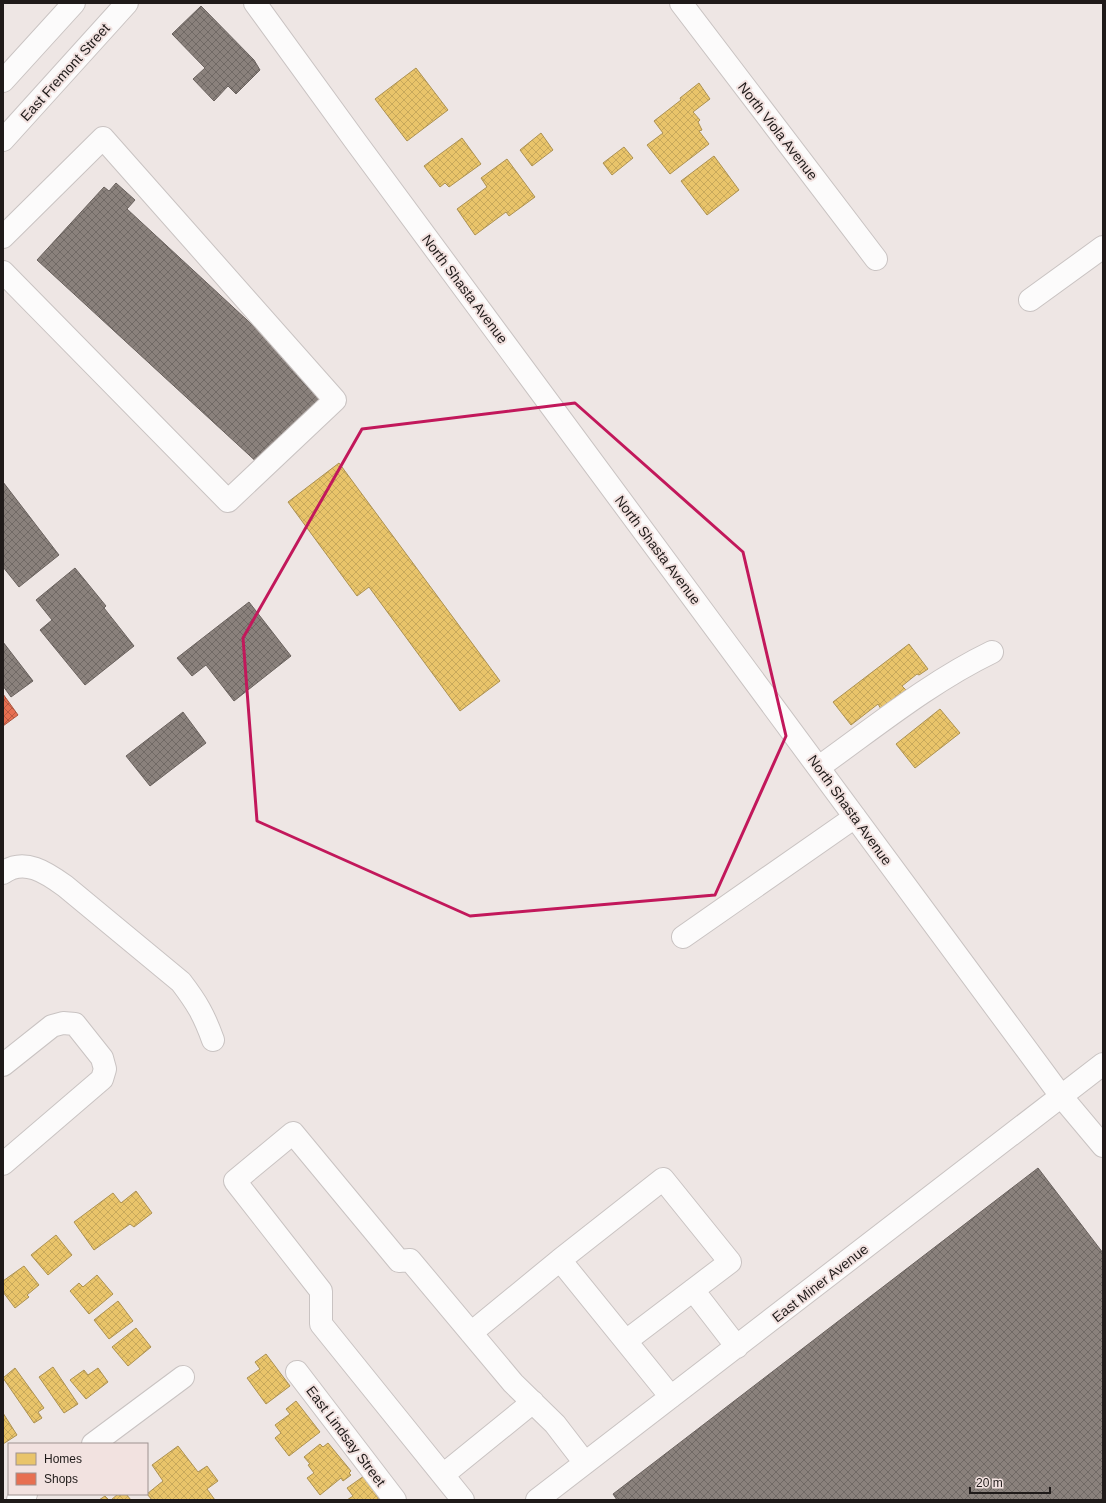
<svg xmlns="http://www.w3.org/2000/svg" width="1106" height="1503" viewBox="0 0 1106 1503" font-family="Helvetica,sans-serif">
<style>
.homes{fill:url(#homes-cross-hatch);stroke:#ac9152}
.shops{fill:url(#shops-cross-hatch);stroke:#ab5640}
.industry{fill:url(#industry-cross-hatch);stroke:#6a625e}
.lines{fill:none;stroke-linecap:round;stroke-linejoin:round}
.minor-casing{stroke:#c9c3c2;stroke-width:24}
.major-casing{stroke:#c9c3c2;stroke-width:24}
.minor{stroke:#fcfbfb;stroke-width:22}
.major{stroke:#fcfbfb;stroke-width:22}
.marked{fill:none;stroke:#c2185b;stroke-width:3;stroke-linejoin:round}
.labels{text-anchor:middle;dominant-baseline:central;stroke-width:4;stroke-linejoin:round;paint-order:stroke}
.street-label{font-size:14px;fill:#1f1a19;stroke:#f2e2e0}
</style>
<defs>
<pattern id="homes-cross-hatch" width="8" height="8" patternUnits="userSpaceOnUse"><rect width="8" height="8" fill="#e9c46a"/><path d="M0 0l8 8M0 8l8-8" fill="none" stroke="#c7a85b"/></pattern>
<pattern id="shops-cross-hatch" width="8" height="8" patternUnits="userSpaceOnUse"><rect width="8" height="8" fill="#e76f51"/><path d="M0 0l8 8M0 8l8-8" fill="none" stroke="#bb5a42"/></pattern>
<pattern id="industry-cross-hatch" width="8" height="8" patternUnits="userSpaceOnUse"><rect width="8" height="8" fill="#8a817c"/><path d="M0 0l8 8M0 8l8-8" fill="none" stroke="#706965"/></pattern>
</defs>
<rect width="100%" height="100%" fill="#eee6e4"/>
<path class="homes" d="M 416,68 L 448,110 L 407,141 L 375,99 Z
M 699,83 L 710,99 L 693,112 L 700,120 L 698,122 L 702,130 L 699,131 L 709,144 L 670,174 L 647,145 L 663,133 L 654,121 L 681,100 L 680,98 Z
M 541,133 L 553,150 L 532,166 L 520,150 Z
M 462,138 L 481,164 L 449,187 L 445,183 L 440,187 L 424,166 Z
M 624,147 L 633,158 L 612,175 L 603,163 Z
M 714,156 L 739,190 L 707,215 L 681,181 Z
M 507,159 L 535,197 L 509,216 L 506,212 L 475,235 L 457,209 L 487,187 L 481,178 Z
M 339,463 L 500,681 L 460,711 L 369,587 L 357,596 L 288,502 Z
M 909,644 L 928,669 L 919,675 L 917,674 L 902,686 L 906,690 L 881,709 L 878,704 L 851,725 L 833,702 Z
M 940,709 L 960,733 L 915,768 L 896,744 Z
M 136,1191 L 152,1213 L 134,1227 L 130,1224 L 94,1250 L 74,1222 L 113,1193 L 121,1203 Z
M 56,1235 L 72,1255 L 48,1275 L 31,1255 Z
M 24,1266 L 39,1285 L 27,1295 L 29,1297 L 15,1308 L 3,1292 L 3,1281 Z
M 97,1275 L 113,1294 L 89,1314 L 70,1291 L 79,1283 L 83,1287 Z
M 118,1301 L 133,1321 L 109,1339 L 94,1320 Z
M 136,1328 L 151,1347 L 128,1366 L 112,1347 Z
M 266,1354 L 290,1386 L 266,1404 L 247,1378 L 260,1369 L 255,1362 Z
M 53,1367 L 78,1404 L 64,1413 L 39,1377 Z
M 15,1368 L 44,1408 L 38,1412 L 42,1418 L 34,1423 L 3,1378 Z
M 98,1368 L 108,1382 L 86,1399 L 70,1380 L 84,1370 L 88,1375 Z
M 296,1401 L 320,1432 L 289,1456 L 275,1438 L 281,1433 L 275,1425 L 290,1414 L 286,1409 Z
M 3,1413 L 17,1435 L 3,1444 Z
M 328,1443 L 351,1471 L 349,1473 L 351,1475 L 343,1481 L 341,1478 L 320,1495 L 307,1478 L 314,1473 L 308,1465 L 310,1464 L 304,1457 L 320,1444 L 323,1447 Z
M 178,1446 L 198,1472 L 207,1466 L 218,1481 L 207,1489 L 215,1500 L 152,1500 L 147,1494 L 163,1481 L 152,1465 Z
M 364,1476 L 380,1497 L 376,1500 L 347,1500 L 353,1496 L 347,1488 Z
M 118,1494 L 126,1494 L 131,1500 L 111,1500 Z
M 105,1496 L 109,1500 L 99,1500 Z"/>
<path class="shops" d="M 3,694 L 18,715 L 3,726 Z"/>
<path class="industry" d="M 201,6 L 254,60 L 260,70 L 236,94 L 228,86 L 214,101 L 193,79 L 205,68 L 172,34 Z
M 116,183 L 135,200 L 127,209 L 327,394 L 261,466 L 37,260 L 104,187 L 109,191 Z
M 3,482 L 59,555 L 19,587 L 3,567 Z
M 75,568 L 106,606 L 104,608 L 134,646 L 85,685 L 40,630 L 52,620 L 36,600 Z
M 249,602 L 291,656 L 234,701 L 206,665 L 192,676 L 177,658 Z
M 3,642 L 33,681 L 11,697 L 3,686 Z
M 183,712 L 206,743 L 150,786 L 126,756 Z
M 1038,1168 L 1103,1253 L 1103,1500 L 617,1500 L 613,1494 Z"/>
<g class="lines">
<defs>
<path id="minor" d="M 255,3 L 356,142 L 1061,1096 L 1103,1146
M 681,3 L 876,259
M 3,237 L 103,138 L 335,400 L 228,501 L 3,272
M 1030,300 L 1103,247
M 819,767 C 875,727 930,682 992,652
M 3,873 C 24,857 47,873 65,886 L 181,982 C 197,1003 204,1015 213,1040
M 683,937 L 855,817
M 3,1065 L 52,1026 L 63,1023 L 75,1024 L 102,1058 L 105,1069 L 102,1079 L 3,1164
M 560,1260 L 663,1179 L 730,1262 L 626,1341
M 693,1290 L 737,1347
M 471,1333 L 560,1260 L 671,1397
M 297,1372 L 395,1500
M 93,1444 L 183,1377
M 443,1475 L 533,1402
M 18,1500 L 26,1494
M 463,1500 L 321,1324 L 321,1291 L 235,1181 L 293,1133 L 399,1261 L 410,1260 L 513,1383 L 555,1424 L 585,1463
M 537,1500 L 1103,1064"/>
<path id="major" d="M 3,81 L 74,3
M 3,140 L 127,3"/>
</defs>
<use href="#minor" class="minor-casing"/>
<use href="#major" class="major-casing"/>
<use href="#minor" class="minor"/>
<use href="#major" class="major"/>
</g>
<path class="marked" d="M 575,403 L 743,552 L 786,736 L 715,895 L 470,916 L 257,821 L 243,638 L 362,429 Z"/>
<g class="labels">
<g class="street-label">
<text transform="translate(65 72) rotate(-48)">East Fremont Street</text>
<text transform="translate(778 131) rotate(52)">North Viola Avenue</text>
<text transform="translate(465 289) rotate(53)">North Shasta Avenue</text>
<text transform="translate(658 550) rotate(53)">North Shasta Avenue</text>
<text transform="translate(850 810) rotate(54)">North Shasta Avenue</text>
<text transform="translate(820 1283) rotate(-38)">East Miner Avenue</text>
<text transform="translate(346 1436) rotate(53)">East Lindsay Street</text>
</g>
</g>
<rect width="1106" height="1503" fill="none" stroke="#1f1a19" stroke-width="8"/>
<rect x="8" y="1443" width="140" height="52" fill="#f2e2e0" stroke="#9e9290"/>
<rect x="16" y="1453" width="20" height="12" fill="#e9c46a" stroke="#9e9290"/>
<text x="44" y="1463" font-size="12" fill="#1f1a19">Homes</text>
<rect x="16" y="1473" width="20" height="12" fill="#e76f51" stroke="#9e9290"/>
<text x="44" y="1483" font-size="12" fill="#1f1a19">Shops</text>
<path d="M970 1487v6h80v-6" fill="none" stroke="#1f1a19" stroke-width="2"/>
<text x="976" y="1487" font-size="12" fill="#1f1a19" stroke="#f2e2e0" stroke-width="3" paint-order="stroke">20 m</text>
</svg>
